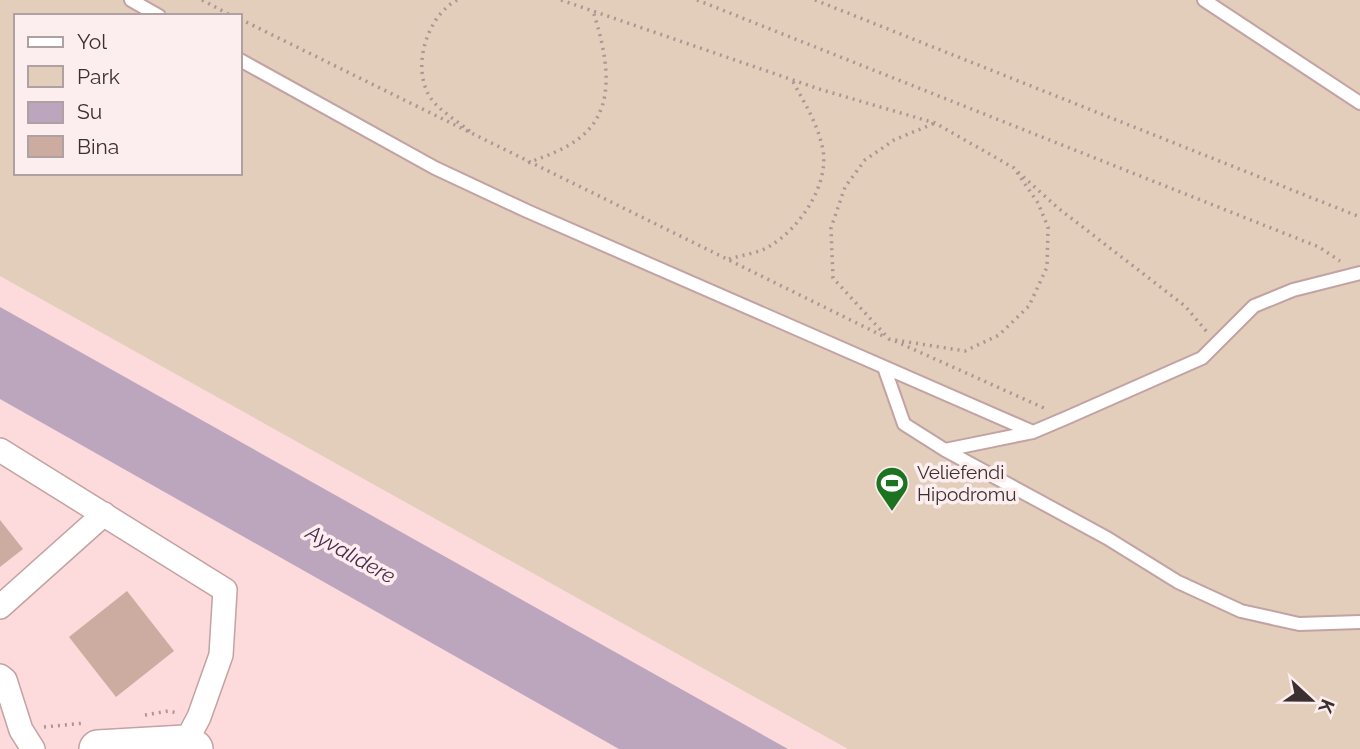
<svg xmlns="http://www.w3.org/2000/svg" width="1360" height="749" viewBox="0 0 1360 749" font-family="Raleway,sans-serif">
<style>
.green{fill:#e2ceba;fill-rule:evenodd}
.water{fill:#bca6bd}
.building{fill:#ccaca0}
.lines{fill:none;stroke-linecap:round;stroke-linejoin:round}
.lane-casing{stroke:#c3a2a3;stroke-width:16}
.street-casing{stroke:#c3a2a3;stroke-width:26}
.primary-casing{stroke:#c3a2a3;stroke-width:40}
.path{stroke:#ae9494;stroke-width:3.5;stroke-dasharray:2 5;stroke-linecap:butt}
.lane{stroke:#fff;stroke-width:12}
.street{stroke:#fff;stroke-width:23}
.primary{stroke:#fff;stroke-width:37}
.labels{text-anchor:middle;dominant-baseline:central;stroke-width:7;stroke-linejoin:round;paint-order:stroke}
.poi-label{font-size:19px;fill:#3c2f2f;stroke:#fcedee;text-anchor:start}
.water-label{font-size:21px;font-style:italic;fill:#4b2b4d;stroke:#fcedee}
</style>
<rect width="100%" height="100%" fill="#fddadb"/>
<path class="green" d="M 0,0 L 1360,0 L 1360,749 L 848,749 L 0,276 ZM 16,16 L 240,16 L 240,173 L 16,173 Z"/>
<path class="water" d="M 0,307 L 788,749 L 619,749 L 0,399 Z"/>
<path class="building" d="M 0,520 L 23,549 L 0,567 Z
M 127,591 L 174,651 L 116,697 L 69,637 Z"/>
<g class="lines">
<defs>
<path id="lane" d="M 131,0 L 159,16
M 1204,0 L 1360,103
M 240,60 L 435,168 L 527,211 L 1033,432
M 884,367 L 904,424 L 945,450 L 1107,538 L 1178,582 L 1241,611 L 1299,624 L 1360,622
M 945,450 L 1033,432 L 1066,418 L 1202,358 L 1254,306 L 1293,290 L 1360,273"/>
<path id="street" d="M 0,450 L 225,590 L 221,655 L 199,717 L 182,749
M 0,607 L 104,514
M 0,676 L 5,680 L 21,730 L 33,749"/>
<path id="primary" d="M 98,749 L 185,744 L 194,749"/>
</defs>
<use href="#lane" class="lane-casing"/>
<use href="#street" class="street-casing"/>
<use href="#primary" class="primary-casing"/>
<path class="path" d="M 202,0 L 232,16
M 457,0 C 427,16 411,67 430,97 C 438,110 459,122 472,133
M 561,0 L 819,89 L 935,123 L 1014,168 L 1038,203 L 1048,227 L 1047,267 L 1029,306 L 999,335 L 965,351 L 889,339 L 833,278 L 831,228 L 845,187 L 865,160 L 894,140 L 935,123
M 697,0 L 1319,247 L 1340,261
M 815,0 L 1360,217
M 240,19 L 885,337
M 528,163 C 545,156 564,150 578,139 C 620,109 606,52 593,11
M 1018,172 L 1058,208 L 1185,306 L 1207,332
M 729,259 C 742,255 759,253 770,246 C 800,228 829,185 823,150 C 818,124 804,102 792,80
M 895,341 L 1044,408
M 145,715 L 168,711 L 178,713
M 44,727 L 85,723"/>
<use href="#lane" class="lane"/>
<use href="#street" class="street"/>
<use href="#primary" class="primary"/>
</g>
<defs>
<symbol id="stadium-pin" viewBox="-11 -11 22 30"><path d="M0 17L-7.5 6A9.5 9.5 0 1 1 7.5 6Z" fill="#1c7421" stroke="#fcedee"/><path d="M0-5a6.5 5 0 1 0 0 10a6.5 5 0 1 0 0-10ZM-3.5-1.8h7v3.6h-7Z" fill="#fff"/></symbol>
</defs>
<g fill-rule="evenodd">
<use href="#stadium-pin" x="873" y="464" width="38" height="52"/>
</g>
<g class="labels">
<g class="poi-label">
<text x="917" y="472">Veliefendi<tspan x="917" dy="22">Hipodromu</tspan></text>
</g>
<g class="water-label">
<text transform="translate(351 554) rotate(29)">Ayvalıdere</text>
</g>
</g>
<rect x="14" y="14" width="228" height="161" fill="#fcedee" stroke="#afa1a2" stroke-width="2"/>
<rect x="28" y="37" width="35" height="10" fill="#ffffff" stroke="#afa1a2" stroke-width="2"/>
<text x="77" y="49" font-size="21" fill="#3c2f2f">Yol</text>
<rect x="28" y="66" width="35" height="21" fill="#e2ceba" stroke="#afa1a2" stroke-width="2"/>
<text x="77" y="84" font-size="21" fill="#3c2f2f">Park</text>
<rect x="28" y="102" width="35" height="21" fill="#bca6bd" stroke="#afa1a2" stroke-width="2"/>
<text x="77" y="119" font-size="21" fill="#3c2f2f">Su</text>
<rect x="28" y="136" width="35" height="21" fill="#ccaca0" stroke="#afa1a2" stroke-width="2"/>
<text x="77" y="154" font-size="21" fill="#3c2f2f">Bina</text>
<g transform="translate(1311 700) rotate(112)" stroke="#fcedee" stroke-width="5" paint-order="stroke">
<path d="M0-5L12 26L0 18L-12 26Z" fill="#3c2f2f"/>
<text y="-10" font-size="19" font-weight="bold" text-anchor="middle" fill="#3c2f2f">K</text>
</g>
</svg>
